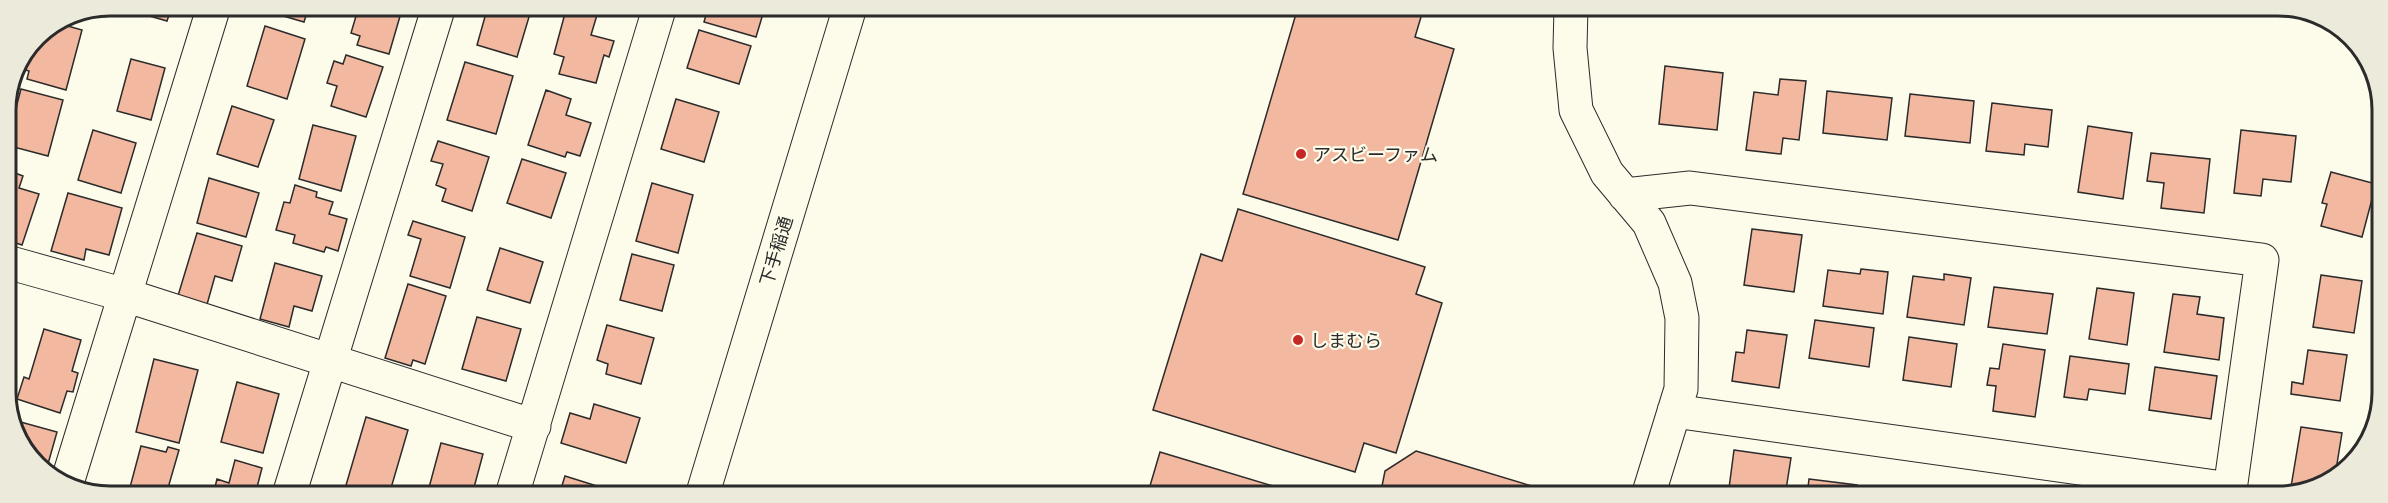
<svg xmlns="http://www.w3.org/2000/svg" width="2388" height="503" viewBox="0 0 2388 503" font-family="'Archivo Narrow','Noto Sans JP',sans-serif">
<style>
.building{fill:#f2b8a0;stroke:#2b2b2b;stroke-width:1.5}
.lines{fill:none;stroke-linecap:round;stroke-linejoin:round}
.street-casing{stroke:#2b2b2b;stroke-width:35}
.secondary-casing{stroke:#2b2b2b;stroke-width:35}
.street{stroke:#fdfbea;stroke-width:33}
.secondary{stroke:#fdfbea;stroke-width:33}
.poi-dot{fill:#c62828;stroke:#fdfbea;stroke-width:2}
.labels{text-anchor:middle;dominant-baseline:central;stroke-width:4.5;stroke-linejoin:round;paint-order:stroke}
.poi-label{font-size:18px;fill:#2b2b2b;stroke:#fdfbea;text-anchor:start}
.street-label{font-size:18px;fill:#2b2b2b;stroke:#fdfbea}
.rim{fill:none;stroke:#2b2b2b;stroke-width:3}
</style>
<rect width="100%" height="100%" fill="#fdfbea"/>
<path class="building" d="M 126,6 L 172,6 L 167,21 L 125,9 Z
M 268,6 L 309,6 L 304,22 L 266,11 Z
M 359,6 L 403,6 L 389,54 L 357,45 L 360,36 L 351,33 Z
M 488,6 L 532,7 L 517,57 L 477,45 Z
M 567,6 L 597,15 L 591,35 L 614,41 L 609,57 L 604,55 L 596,83 L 559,74 L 564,57 L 554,54 Z
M 597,6 L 620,6 L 618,12 Z
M 708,7 L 765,7 L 756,37 L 704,22 Z
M 1298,7 L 1424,7 L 1415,37 L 1454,49 L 1398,240 L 1243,194 Z
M 57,23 L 82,30 L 66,90 L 27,79 L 29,71 L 22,69 L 37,36 Z
M 265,26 L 305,39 L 287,99 L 247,86 Z
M 699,30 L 751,46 L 739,84 L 687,68 Z
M 346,55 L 383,67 L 366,117 L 331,106 L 337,86 L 327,83 L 334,61 L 343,64 Z
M 131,59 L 165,68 L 151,120 L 117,111 Z
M 465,62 L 513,76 L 496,134 L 447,120 Z
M 1665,66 L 1723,73 L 1717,130 L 1659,124 Z
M 1780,79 L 1806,81 L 1799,140 L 1783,138 L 1781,154 L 1746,150 L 1754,92 L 1778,95 Z
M 21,89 L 63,100 L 48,156 L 6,145 L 6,106 L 16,108 Z
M 546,90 L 571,99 L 566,115 L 591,123 L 580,156 L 567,152 L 565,157 L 528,145 Z
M 1827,91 L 1892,98 L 1887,140 L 1823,133 Z
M 1910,94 L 1974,101 L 1970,143 L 1905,136 Z
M 676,99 L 719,112 L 704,162 L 661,149 Z
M 1992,103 L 2052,110 L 2048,147 L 2025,144 L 2024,155 L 1986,151 Z
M 232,106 L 274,120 L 258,167 L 217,154 Z
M 313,125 L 356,136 L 341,191 L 299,179 Z
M 2088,126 L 2132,133 L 2123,199 L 2078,192 Z
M 93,130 L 136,143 L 121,193 L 78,180 Z
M 2241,130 L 2296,136 L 2291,182 L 2263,179 L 2261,196 L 2234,193 Z
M 438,141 L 489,157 L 472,211 L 442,201 L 446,189 L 436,185 L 443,164 L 431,161 Z
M 2151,153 L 2210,159 L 2204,213 L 2161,208 L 2164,183 L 2147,181 Z
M 522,159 L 566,173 L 551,218 L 507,203 Z
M 7,170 L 23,176 L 19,188 L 39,194 L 22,245 L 7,240 Z
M 2331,172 L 2376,184 L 2362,237 L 2321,226 L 2327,204 L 2322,203 Z
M 209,178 L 259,193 L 246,237 L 197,223 Z
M 652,183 L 693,195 L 678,253 L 636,241 Z
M 295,185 L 317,192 L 316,197 L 333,202 L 329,214 L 347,219 L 338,251 L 326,247 L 324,252 L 293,243 L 295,235 L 276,230 L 284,202 L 290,203 Z
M 68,193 L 122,208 L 109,255 L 86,249 L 84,260 L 51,251 Z
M 1238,209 L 1425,267 L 1416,294 L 1442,303 L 1396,453 L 1364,443 L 1355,472 L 1153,410 L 1201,254 L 1222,261 Z
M 413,221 L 465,237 L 450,288 L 410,276 L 421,239 L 408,235 Z
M 1752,229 L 1802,235 L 1794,292 L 1744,285 Z
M 197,233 L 242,246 L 232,281 L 215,276 L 206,308 L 177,299 Z
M 500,248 L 543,262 L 530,303 L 487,290 Z
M 632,254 L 674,265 L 662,311 L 620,300 Z
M 275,263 L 322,276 L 312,311 L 294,306 L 289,327 L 260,319 Z
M 1861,269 L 1888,272 L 1883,314 L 1823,306 L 1828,270 L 1860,274 Z
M 1944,274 L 1971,278 L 1964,325 L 1907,317 L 1913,276 L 1944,280 Z
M 2321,275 L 2362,281 L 2354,333 L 2313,327 Z
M 408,284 L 446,296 L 425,364 L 413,360 L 411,366 L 385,358 Z
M 1994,287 L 2053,294 L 2047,334 L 1988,327 Z
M 2097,288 L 2134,293 L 2127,345 L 2089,339 Z
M 2173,294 L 2200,297 L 2197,314 L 2224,318 L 2219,360 L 2164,352 Z
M 477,317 L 521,329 L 506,381 L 462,369 Z
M 1815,320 L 1874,328 L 1869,367 L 1809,358 Z
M 607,325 L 654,338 L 641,384 L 606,374 L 608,364 L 597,360 Z
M 44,329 L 81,340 L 72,371 L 78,373 L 73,392 L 67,391 L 60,413 L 17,399 L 24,377 L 29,379 Z
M 1747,330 L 1787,335 L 1779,388 L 1732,381 L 1736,352 L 1744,353 Z
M 1909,337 L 1957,344 L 1951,387 L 1903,380 Z
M 2003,344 L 2045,350 L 2035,417 L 1993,411 L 1996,386 L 1987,385 L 1990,368 L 1999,369 Z
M 2308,350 L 2347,355 L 2340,401 L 2291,394 L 2292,382 L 2303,384 Z
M 2070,356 L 2129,364 L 2125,394 L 2089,389 L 2087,400 L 2064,397 Z
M 154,359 L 198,370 L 179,443 L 136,432 Z
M 2155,367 L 2217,376 L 2211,419 L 2149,410 Z
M 237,382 L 279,394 L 263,453 L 221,442 Z
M 594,404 L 640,418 L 626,463 L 561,443 L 570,413 L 590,419 Z
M 366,417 L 408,430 L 389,495 L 354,495 L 344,492 Z
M 17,421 L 57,432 L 46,471 L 37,467 L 15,427 Z
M 2301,427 L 2342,433 L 2335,476 L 2303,489 L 2291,487 Z
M 441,443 L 483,454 L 472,495 L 427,495 Z
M 141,446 L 166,452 L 168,447 L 179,450 L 166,495 L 137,495 L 129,491 Z
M 1734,450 L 1791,458 L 1785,496 L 1728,496 Z
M 1416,451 L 1535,487 L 1532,496 L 1380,496 L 1385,471 Z
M 1160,452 L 1306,496 L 1147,496 Z
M 235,460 L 262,468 L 255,495 L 213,495 L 217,479 L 229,483 Z
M 565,476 L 613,491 L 612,495 L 559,495 Z
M 1809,479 L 1857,485 L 1856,496 L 1807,496 Z"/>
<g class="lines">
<defs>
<path id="street" d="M 1571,7 L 1570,48 L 1576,110 L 1607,173 L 1649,223 L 1675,283 L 1682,318 L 1681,389 L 1648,496
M 1625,195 L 1690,188 L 2262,260 L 2229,497
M 7,262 L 125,295 L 534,426
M 1674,411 L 2230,489
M 67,483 L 214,6
M 289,495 L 439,6
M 512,495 L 660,6"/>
<path id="secondary" d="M 702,496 L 850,7"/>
</defs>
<use href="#street" class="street-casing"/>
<use href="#secondary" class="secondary-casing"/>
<use href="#street" class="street"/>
<use href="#secondary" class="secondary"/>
</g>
<g class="poi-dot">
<circle cx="1301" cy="154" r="6"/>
<circle cx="1298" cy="340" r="6"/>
</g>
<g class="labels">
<g class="poi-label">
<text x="1313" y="154">アスビーファム</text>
<text x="1310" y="340">しまむら</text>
</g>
<g class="street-label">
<text transform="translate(776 251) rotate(-73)">下手稲通</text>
</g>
</g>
<path d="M0 0H2388V503H0ZM110 16H2278A94 94 0 0 1 2372 110V392A94 94 0 0 1 2278 486H110A94 94 0 0 1 16 392V110A94 94 0 0 1 110 16Z" fill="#eceadb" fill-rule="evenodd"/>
<path class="rim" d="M110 16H2278A94 94 0 0 1 2372 110V392A94 94 0 0 1 2278 486H110A94 94 0 0 1 16 392V110A94 94 0 0 1 110 16Z"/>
</svg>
